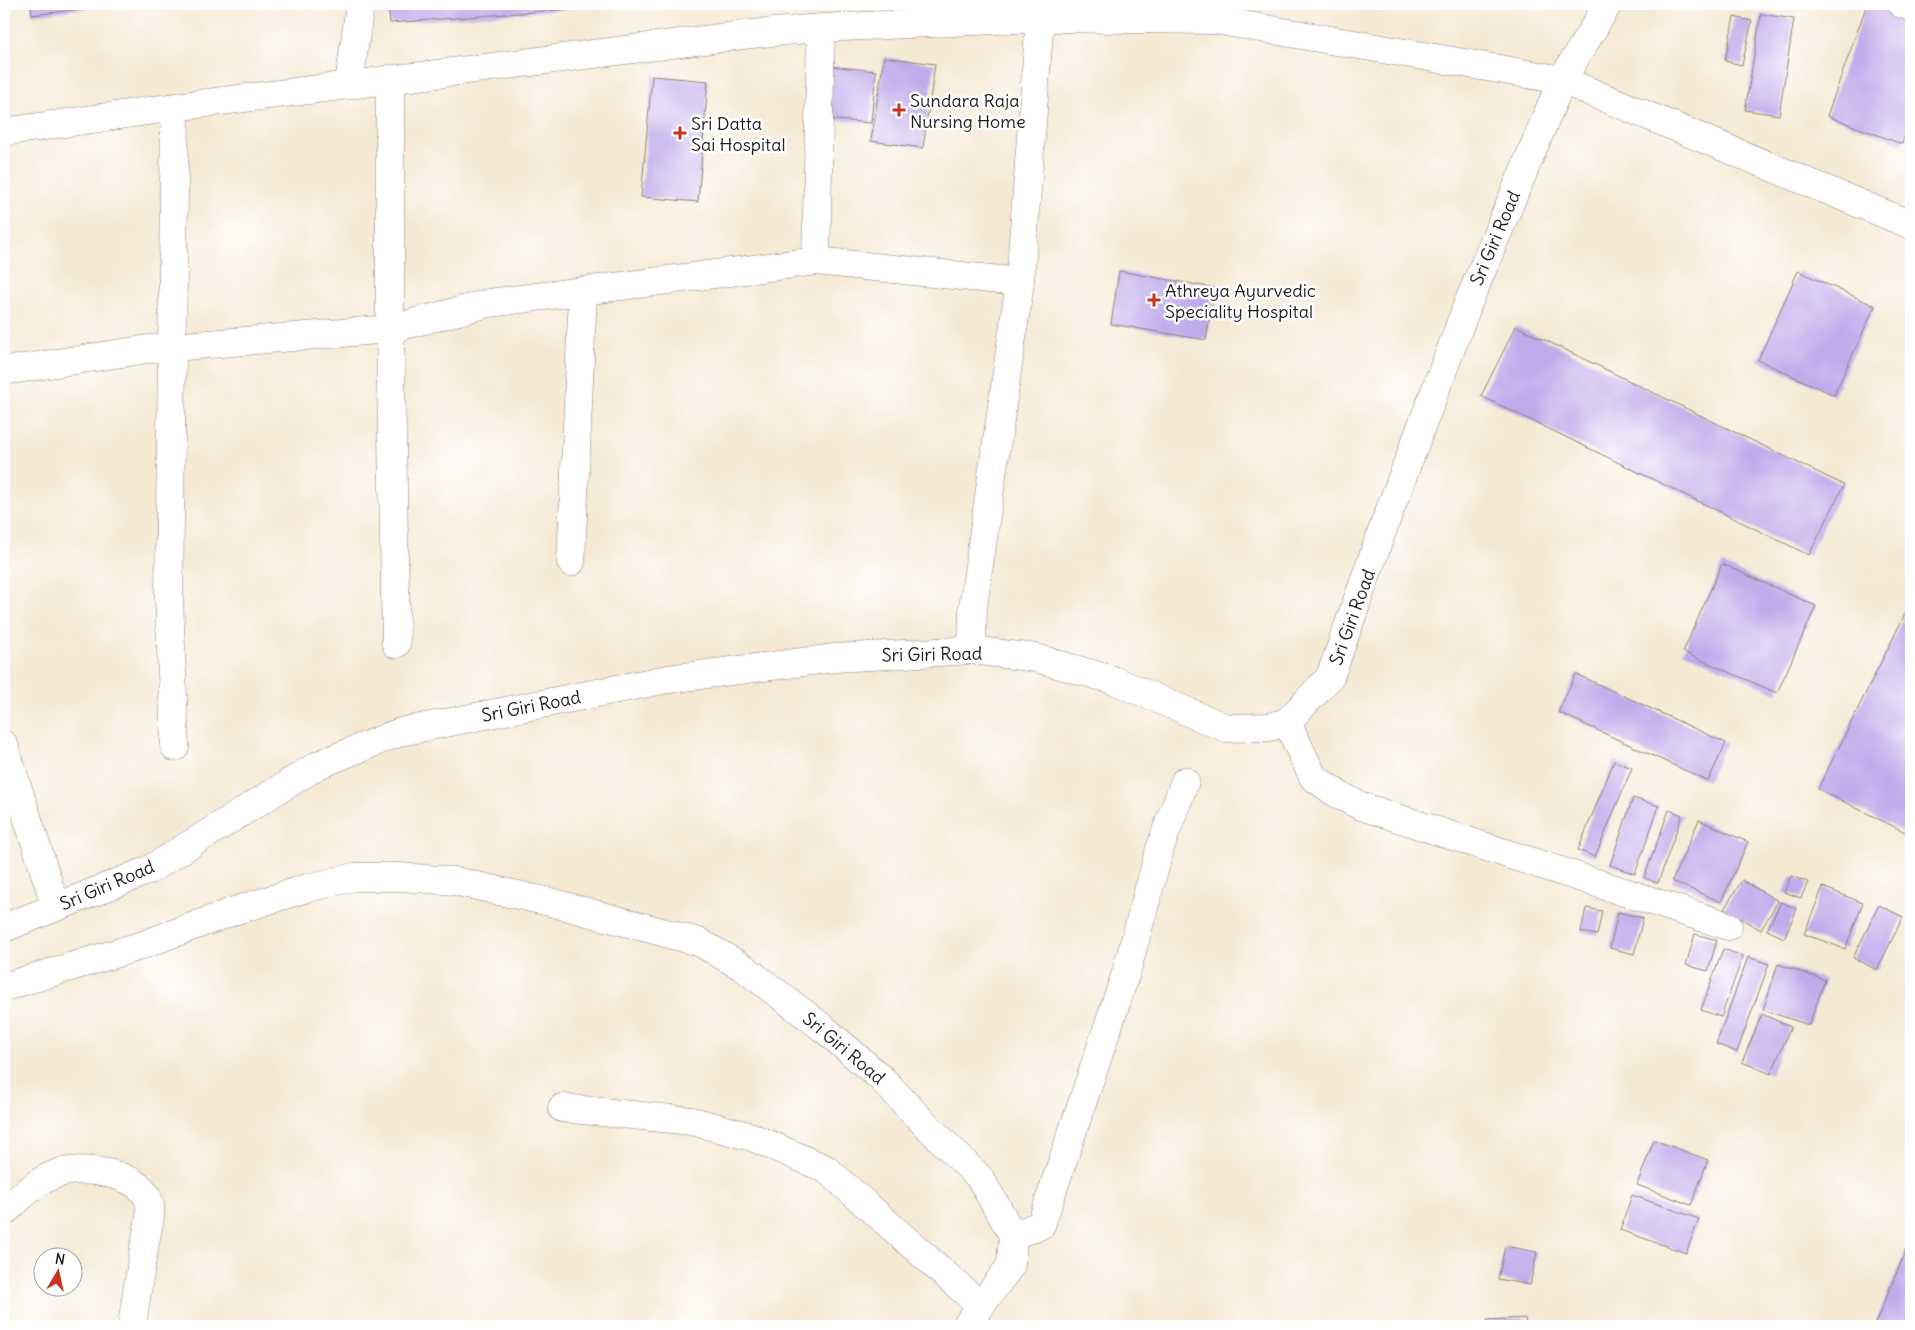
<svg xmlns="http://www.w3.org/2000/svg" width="1915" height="1330" viewBox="0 0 1915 1330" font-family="Delius,sans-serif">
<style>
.building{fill:#c0abeb}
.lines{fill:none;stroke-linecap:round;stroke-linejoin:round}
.minor-casing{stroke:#898278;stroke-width:29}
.minor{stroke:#fff;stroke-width:28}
.poi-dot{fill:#c8321e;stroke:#fff;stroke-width:2}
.labels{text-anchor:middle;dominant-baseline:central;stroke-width:5;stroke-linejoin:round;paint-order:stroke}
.poi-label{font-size:18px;fill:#1c1c1c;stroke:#fff;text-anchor:start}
.street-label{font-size:18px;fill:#1c1c1c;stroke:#fff}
</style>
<rect width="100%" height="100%" fill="#fff"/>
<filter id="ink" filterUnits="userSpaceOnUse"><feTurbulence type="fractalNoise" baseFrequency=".02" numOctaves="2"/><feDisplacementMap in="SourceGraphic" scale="10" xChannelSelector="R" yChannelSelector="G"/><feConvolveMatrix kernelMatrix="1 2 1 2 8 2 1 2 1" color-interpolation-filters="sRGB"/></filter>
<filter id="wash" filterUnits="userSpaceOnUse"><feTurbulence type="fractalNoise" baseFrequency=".0096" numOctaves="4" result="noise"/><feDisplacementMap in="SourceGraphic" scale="20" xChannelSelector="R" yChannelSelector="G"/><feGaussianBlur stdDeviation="1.12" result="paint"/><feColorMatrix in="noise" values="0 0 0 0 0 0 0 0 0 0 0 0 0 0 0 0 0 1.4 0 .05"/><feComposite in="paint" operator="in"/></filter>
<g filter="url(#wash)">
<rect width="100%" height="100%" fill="#f6e9d4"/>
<g id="blocks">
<path class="building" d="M 31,4 L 98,4 L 98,7 L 32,15 Z
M 388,4 L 570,4 L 571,9 L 390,23 Z
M 1867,4 L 1879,4 L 1911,15 L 1911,118 L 1902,144 L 1827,116 Z
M 1761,14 L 1794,19 L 1779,115 L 1745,110 Z
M 1734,17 L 1752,21 L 1742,65 L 1725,61 Z
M 884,57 L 935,64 L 923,148 L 871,141 Z
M 830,66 L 876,71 L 871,123 L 825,119 Z
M 652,76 L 708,81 L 698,202 L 641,197 Z
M 1119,271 L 1215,288 L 1206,340 L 1111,324 Z
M 1798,271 L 1875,306 L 1834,395 L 1758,360 Z
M 1516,326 L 1844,485 L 1809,555 L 1481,396 Z
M 1722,564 L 1816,606 L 1777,693 L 1683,652 Z
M 1911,602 L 1911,835 L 1818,789 Z
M 1576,674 L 1726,743 L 1708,781 L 1558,712 Z
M 1614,761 L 1632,768 L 1595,857 L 1578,850 Z
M 1633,798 L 1659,806 L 1635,874 L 1610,865 Z
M 1669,810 L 1682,815 L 1658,883 L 1644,878 Z
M 1699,820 L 1748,842 L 1721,902 L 1672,881 Z
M 1791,876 L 1808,882 L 1801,898 L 1784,892 Z
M 1742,880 L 1778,901 L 1761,930 L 1724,909 Z
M 1823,887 L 1863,903 L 1845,949 L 1804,934 Z
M 1781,902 L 1797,909 L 1784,938 L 1767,930 Z
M 1879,905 L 1903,917 L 1877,970 L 1853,958 Z
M 1586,908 L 1602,911 L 1597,935 L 1581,932 Z
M 1618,912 L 1643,918 L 1634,954 L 1610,948 Z
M 1695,934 L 1717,940 L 1708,971 L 1686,965 Z
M 1723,949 L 1743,956 L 1721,1017 L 1701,1010 Z
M 1748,957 L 1769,964 L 1737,1052 L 1716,1044 Z
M 1778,964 L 1825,980 L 1809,1025 L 1763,1010 Z
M 1762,1014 L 1791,1027 L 1771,1074 L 1742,1062 Z
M 1654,1140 L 1708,1160 L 1691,1205 L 1637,1185 Z
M 1632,1195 L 1699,1219 L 1686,1253 L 1620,1230 Z
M 1909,1243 L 1911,1244 L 1911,1326 L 1874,1326 Z
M 1505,1246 L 1537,1252 L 1530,1285 L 1498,1279 Z
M 1525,1318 L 1526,1326 L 1487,1326 L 1487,1320 Z"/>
</g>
</g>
<g filter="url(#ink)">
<use href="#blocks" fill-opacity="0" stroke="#898278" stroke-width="1"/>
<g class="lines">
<defs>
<path id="minor" d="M 1902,4 L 1911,7
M 390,79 L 390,329 L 396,644
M 349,84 L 360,4
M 175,107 L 169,598 L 175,747
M 4,132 L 175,107 L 751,34 L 821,28 L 1040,18 L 1214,20 L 1562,80 L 1911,225
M 816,261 L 821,28
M 4,371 L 148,349 L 390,329 L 489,303 L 816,261 L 1020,282
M 571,562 L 583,291
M 972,650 L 973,607 L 1020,282 L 1040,18
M 1287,722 L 1313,777 L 1339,795 L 1361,806 L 1728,926
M 4,745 L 56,907
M 4,928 L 149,870 L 318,765 L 400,732 L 668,679 L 835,658 L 972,650 L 1036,658 L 1113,680 L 1226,728 L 1269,727 L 1287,722 L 1330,677 L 1389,512 L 1471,296 L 1562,80 L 1608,4
M 4,987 L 140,946 L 234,911 L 307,888 L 354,877 L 400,877 L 454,881 L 550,902 L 699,942 L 744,968 L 823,1028 L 882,1079 L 921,1120 L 980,1178 L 1013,1235 L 1011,1265 L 966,1326
M 562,1108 L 692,1121 L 752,1137 L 826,1169 L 981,1306
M 4,1212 C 20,1198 36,1181 56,1174 C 81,1165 140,1172 149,1201 C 153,1214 147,1230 145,1243 C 140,1271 136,1298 132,1326
M 1013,1235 L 1041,1225 L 1126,973 L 1161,845 L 1185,781"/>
</defs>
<use href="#minor" class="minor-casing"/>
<use href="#minor" class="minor"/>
</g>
</g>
<g class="poi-dot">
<path d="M896.5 102.5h5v5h5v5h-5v5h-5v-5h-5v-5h5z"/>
<path d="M677.5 125.5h5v5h5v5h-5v5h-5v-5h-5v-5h5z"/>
<path d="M1151.5 292.5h5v5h5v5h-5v5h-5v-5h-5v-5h5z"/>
</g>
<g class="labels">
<g class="poi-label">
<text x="910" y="100">Sundara Raja<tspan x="910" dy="21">Nursing Home</tspan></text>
<text x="691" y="123">Sri Datta<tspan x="691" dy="21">Sai Hospital</tspan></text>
<text x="1165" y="290">Athreya Ayurvedic<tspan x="1165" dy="21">Speciality Hospital</tspan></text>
</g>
<g class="street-label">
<text transform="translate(1495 238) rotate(-67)">Sri Giri Road</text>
<text transform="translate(1352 617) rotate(-70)">Sri Giri Road</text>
<text transform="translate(932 654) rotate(-1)">Sri Giri Road</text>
<text transform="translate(531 706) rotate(-11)">Sri Giri Road</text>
<text transform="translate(107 885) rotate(-23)">Sri Giri Road</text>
<text transform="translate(844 1048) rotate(40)">Sri Giri Road</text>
</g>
</g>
<rect width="1915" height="1330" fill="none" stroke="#fff" stroke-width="20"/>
<g transform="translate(58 1272) rotate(9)"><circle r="24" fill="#ffffff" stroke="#a4a4a4"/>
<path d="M0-4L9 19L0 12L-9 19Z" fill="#c8321e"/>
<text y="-8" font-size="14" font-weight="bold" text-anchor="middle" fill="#1c1c1c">N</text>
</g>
</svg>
